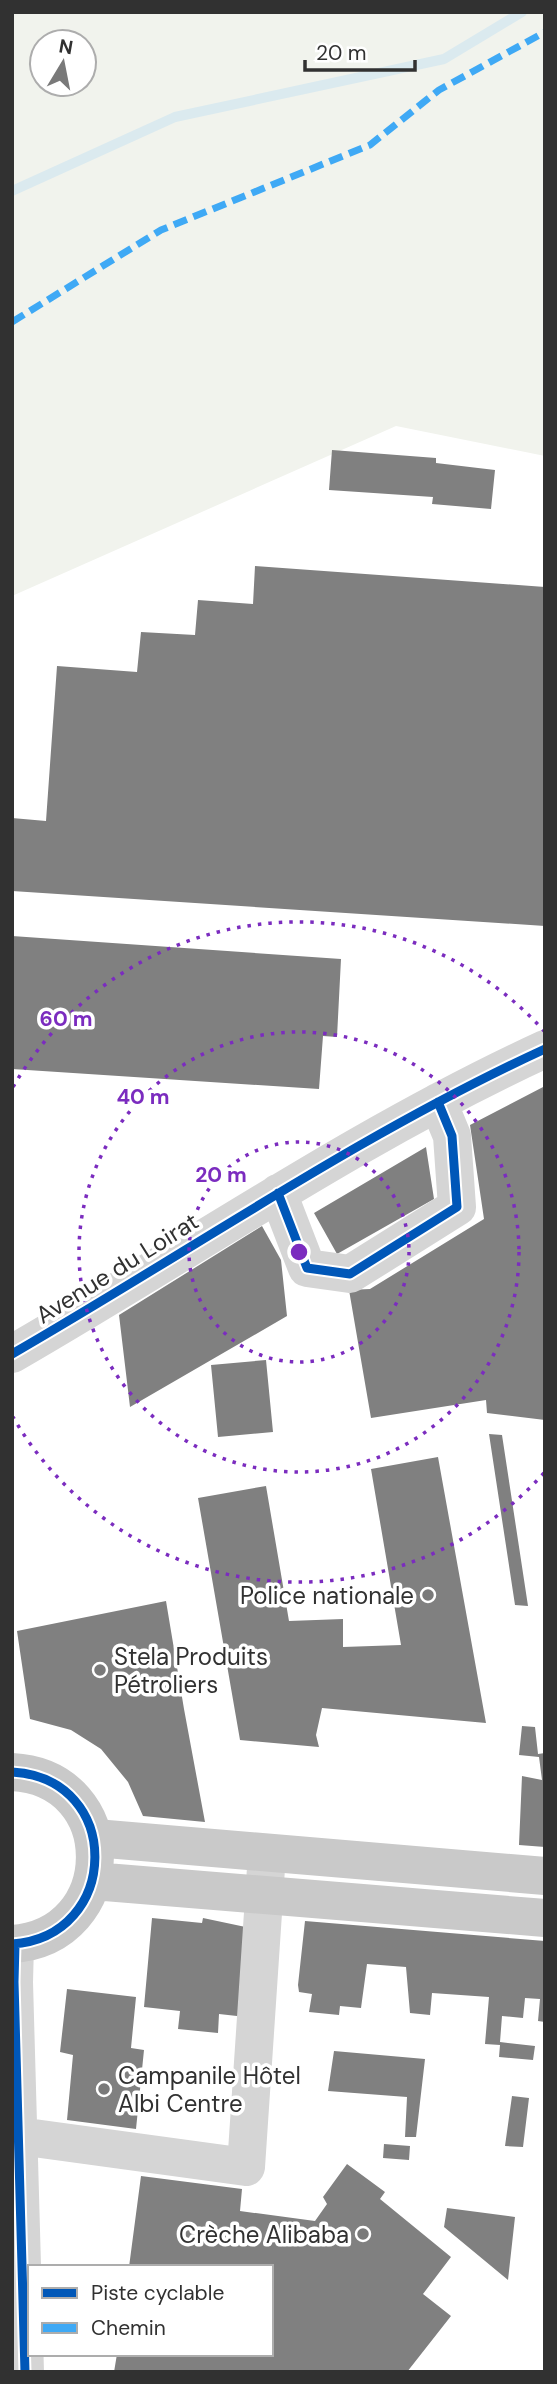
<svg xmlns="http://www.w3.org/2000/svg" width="557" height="2384" viewBox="0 0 557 2384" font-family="'DM Sans',sans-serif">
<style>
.green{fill:#f1f3ed;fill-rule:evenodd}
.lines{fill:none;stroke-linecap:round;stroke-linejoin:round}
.stream{stroke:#dbeaef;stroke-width:10}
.building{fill:#808080}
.minor{stroke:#d5d5d5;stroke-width:38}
.major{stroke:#c9c9c9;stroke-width:38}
.quiet{stroke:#3fa9f5;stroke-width:7;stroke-dasharray:14 7;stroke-linecap:butt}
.cycleway-casing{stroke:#fff;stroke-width:13}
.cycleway{stroke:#0057b8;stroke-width:9}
.ring{fill:none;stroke:#7b2cbf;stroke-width:3.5;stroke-dasharray:3.5 7}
.poi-dot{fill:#797979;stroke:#fff;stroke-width:2.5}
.labels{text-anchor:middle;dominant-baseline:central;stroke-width:7;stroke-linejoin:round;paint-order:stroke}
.street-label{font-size:24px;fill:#313131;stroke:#fff}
.poi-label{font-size:24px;fill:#313131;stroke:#fff;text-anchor:end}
.centre{fill:#7b2cbf;stroke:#fff;stroke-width:3.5}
.ring-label{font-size:21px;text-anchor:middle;font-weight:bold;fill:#7b2cbf;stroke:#fff;stroke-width:7;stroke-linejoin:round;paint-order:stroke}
</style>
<rect width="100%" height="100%" fill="#fff"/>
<path class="green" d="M 12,12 L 545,12 L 545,456 L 396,426 L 12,596 ZM 42,42 L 84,42 L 84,84 L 42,84 Z"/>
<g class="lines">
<path class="stream" d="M 12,191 L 175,117 L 444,59 L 522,12"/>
</g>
<path class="building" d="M 332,450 L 436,458 L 436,463 L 495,470 L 491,509 L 432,504 L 433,497 L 329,490 Z
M 255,566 L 545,587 L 545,926 L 12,891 L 12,818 L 46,821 L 57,666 L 137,672 L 141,632 L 195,635 L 198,600 L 253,604 Z
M 12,936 L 341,959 L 337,1037 L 323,1036 L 319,1089 L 12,1069 Z
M 545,1086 L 545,1420 L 487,1413 L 486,1400 L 371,1418 L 349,1290 L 370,1289 L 484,1219 L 470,1125 Z
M 426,1147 L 434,1199 L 337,1254 L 314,1213 Z
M 262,1226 L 281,1260 L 287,1316 L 130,1407 L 119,1315 Z
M 266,1360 L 273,1432 L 218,1437 L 211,1365 Z
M 489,1434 L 502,1435 L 528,1606 L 515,1605 Z
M 438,1457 L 486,1723 L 322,1708 L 316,1735 L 319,1747 L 240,1740 L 198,1498 L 266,1486 L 289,1621 L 343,1619 L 343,1647 L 401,1645 L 371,1469 Z
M 166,1601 L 184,1709 L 205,1822 L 143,1816 L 128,1782 L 101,1749 L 71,1730 L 30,1719 L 17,1631 Z
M 522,1726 L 535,1727 L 538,1754 L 545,1753 L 545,1847 L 519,1845 L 522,1776 L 542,1780 L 539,1757 L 519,1755 Z
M 152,1918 L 202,1923 L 203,1918 L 255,1929 L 246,2017 L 219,2014 L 218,2033 L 178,2029 L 180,2011 L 144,2007 Z
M 305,1921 L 545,1941 L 545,2022 L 538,2021 L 540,1999 L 525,1998 L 523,2018 L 502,2016 L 500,2042 L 535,2046 L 533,2060 L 499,2057 L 500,2045 L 485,2044 L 489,1997 L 432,1993 L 430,2015 L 410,2013 L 406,1967 L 367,1964 L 361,2008 L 340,2006 L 339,2015 L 309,2012 L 312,1994 L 299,1992 L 298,1985 Z
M 67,1989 L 136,1997 L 131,2048 L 144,2050 L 136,2129 L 67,2120 L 73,2055 L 60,2052 Z
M 334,2051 L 425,2059 L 416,2137 L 405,2137 L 407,2097 L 328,2091 Z
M 512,2096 L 529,2098 L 523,2147 L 505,2146 Z
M 384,2144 L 410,2146 L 409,2160 L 383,2158 Z
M 347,2164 L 385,2192 L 380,2199 L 451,2257 L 423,2294 L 451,2316 L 407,2372 L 114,2372 L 117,2354 L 271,2354 L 271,2267 L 129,2267 L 141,2176 L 242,2189 L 240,2211 L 315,2221 L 327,2204 L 323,2197 Z
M 447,2208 L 515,2217 L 508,2280 L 444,2227 Z"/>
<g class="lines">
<path class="minor" d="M 278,1193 L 307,1268 L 350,1274 L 457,1207 L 452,1136 L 438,1102
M 12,1354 C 189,1252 358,1135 545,1049
M 15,1944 L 14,1982 L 25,2372
M 19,2136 L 246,2167 L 267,1853"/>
<path class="major" d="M 12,1772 C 124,1778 121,1937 12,1944
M 95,1838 L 545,1876
M 93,1881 L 545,1918"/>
<path class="quiet" d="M 12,322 L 161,230 L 370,145 L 439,90 L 545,32"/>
<defs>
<path id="cycleway" d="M 278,1193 L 307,1268 L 350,1274 L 457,1207 L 452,1136 L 438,1102
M 12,1354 C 189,1252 358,1135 545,1049
M 12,1772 C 124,1778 121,1937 12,1944
M 15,1944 L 14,1982 L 25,2372"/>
</defs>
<use href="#cycleway" class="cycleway-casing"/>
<use href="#cycleway" class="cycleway"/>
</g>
<g class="ring">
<circle cx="299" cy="1252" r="110"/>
<circle cx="299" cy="1252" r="220"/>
<path d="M544 1473A330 330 0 0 1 13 1417M13 1087A330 330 0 0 1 544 1031"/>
</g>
<g class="poi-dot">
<circle cx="428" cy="1595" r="7"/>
<circle cx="100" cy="1670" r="7"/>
<circle cx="104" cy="2089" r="7"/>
<circle cx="363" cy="2234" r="7"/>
</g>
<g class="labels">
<g class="street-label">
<text transform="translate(117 1268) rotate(-32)">Avenue du Loirat</text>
</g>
<g class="poi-label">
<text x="414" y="1595">Police nationale</text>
<text x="114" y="1656" text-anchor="start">Stela Produits<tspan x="114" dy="28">Pétroliers</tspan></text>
<text x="118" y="2075" text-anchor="start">Campanile Hôtel<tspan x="118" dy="28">Albi Centre</tspan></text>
<text x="349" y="2234">Crèche Alibaba</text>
</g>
</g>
<circle cx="299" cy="1252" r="10" class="centre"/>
<g class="ring-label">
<text x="66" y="1026">60 m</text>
<text x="143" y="1104">40 m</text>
<text x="221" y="1182">20 m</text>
</g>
<rect width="557" height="2384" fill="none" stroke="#313131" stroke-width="28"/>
<rect x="28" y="2265" width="245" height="91" fill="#ffffff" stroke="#adadad" stroke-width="2"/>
<rect x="42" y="2288" width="35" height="10" fill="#0057b8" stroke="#adadad" stroke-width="2"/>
<text x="91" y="2300" font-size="21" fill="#313131">Piste cyclable</text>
<rect x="42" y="2323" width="35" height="10" fill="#3fa9f5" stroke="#adadad" stroke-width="2"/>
<text x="91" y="2335" font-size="21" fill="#313131">Chemin</text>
<g transform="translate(63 63) rotate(10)"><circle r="33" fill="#ffffff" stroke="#adadad" stroke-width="2"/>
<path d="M0-5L12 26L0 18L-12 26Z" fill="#797979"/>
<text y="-10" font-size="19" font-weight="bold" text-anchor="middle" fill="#313131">N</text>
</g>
<path d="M305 60v10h110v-10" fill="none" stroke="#313131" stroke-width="3.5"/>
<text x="316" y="60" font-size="21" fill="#313131" stroke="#ffffff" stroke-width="5" paint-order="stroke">20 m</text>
</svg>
